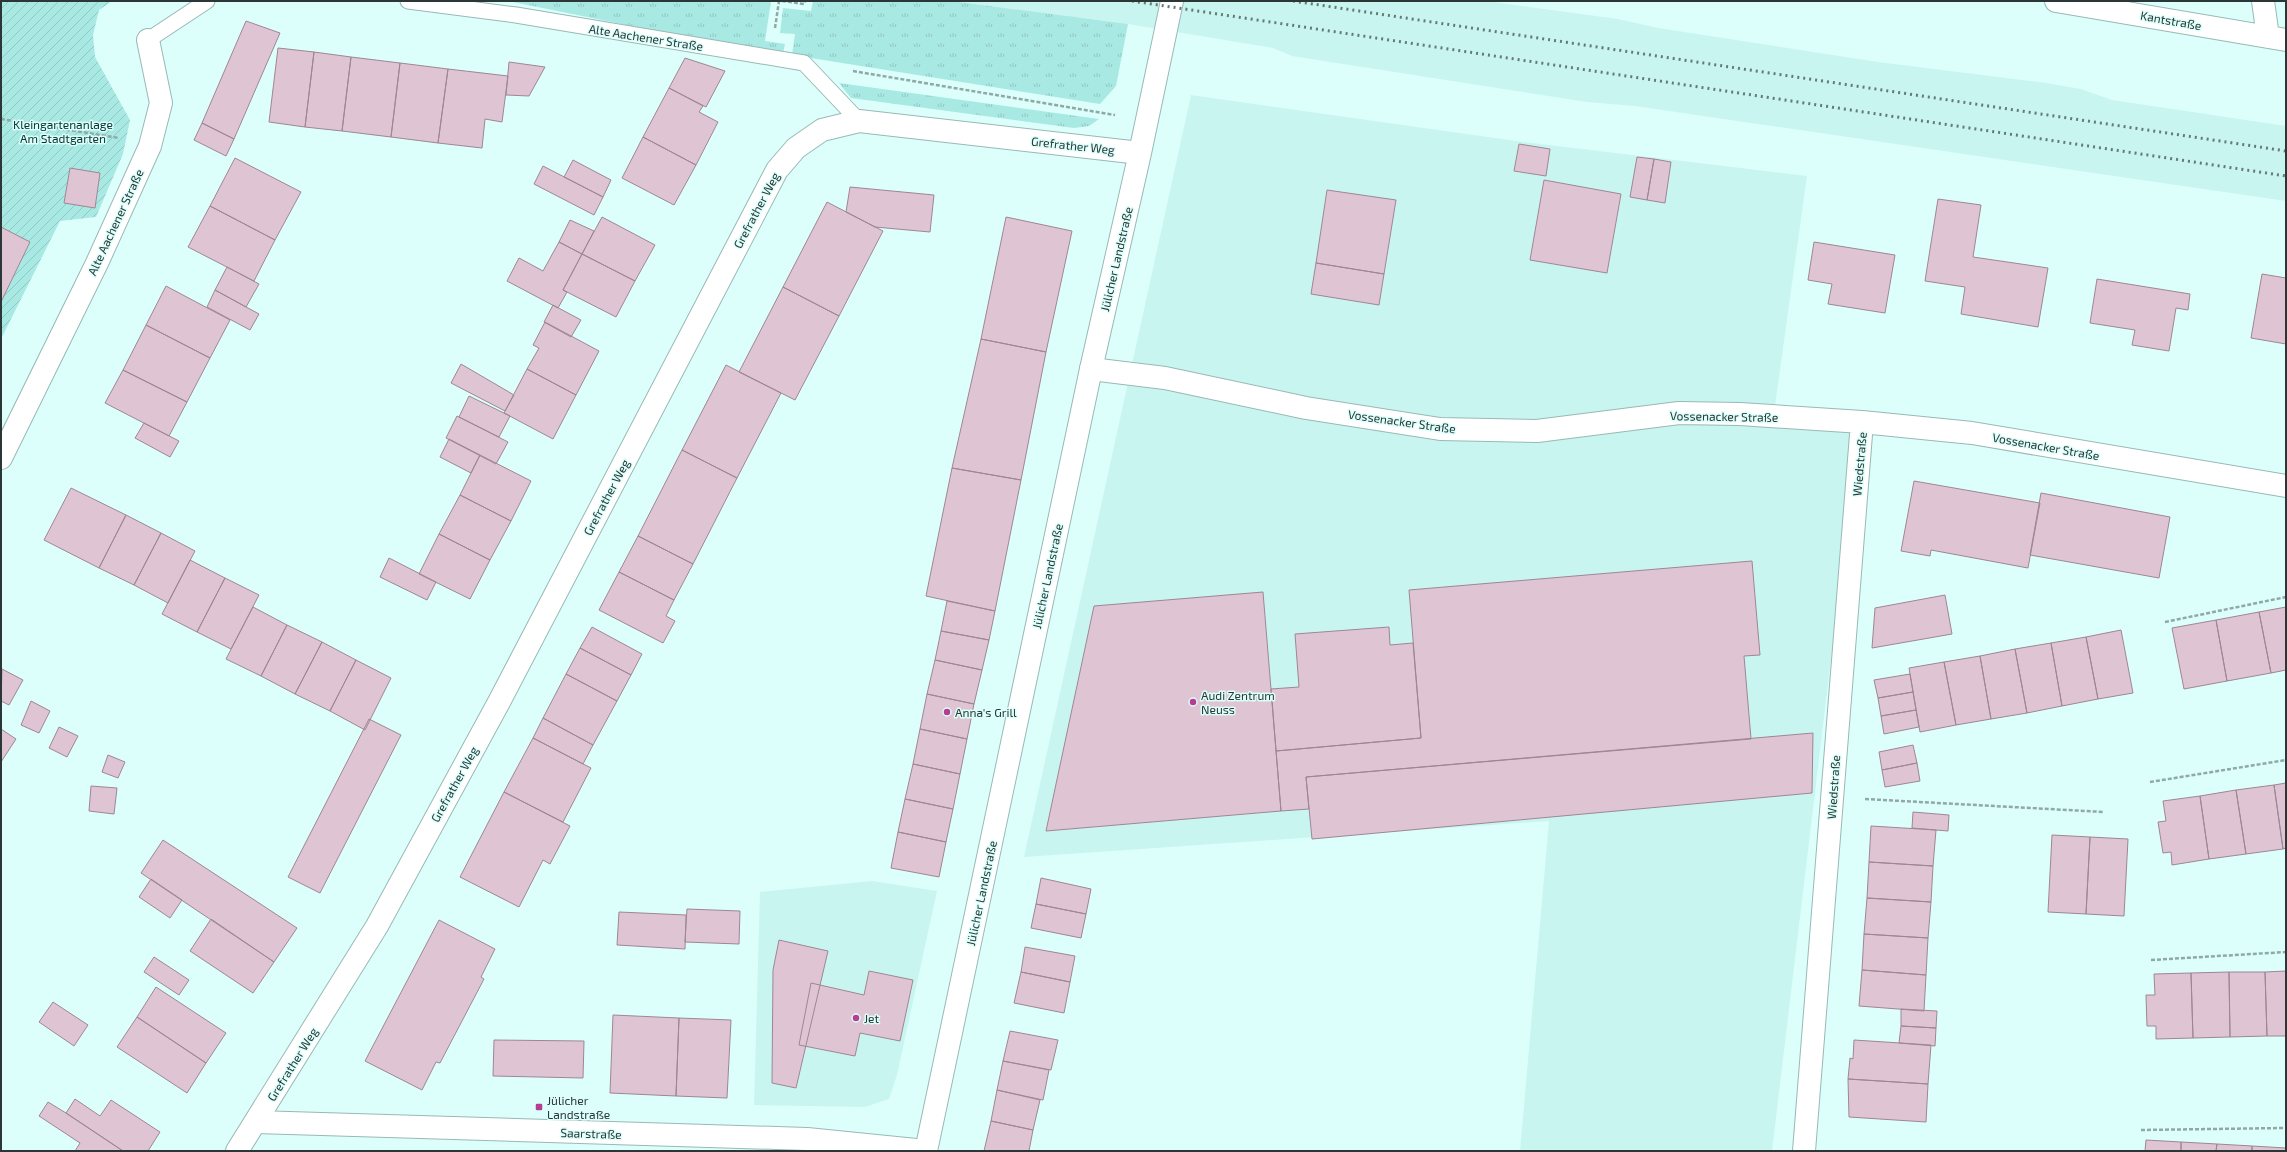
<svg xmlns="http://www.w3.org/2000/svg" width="2287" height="1152" viewBox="0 0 2287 1152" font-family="'Exo 2',sans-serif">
	<defs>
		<pattern id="grass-tufts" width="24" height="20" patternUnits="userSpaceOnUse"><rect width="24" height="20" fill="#a9e9e3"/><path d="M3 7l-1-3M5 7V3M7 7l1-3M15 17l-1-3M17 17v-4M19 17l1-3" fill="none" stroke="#92c8c3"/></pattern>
		<pattern id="garden-furrows" width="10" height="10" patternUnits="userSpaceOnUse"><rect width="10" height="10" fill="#a9e9e3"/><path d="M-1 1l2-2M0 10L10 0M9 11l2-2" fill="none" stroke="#92c8c3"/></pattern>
	</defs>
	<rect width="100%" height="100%" fill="#dcfffb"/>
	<path fill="#c9f5f0" d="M952 1H1485L1618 19 1658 28 1878 62 2046 83 2081 89 2112 100 2286 126V201L1635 106 1587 102 1292 56 1273 48 1128 24Z
		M1191 95 1516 141 1807 176 1774 413 1859 425 1772 1151H1520L1549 821 1024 857Z
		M872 881 937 891 897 1075 889 1099 865 1107 754 1105 760 892Z"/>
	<path fill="url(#grass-tufts)" d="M508 1H771L765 41 785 44 783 53 691 38Z
		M813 1H952L1128 24 1116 86 1100 104 792 55 795 34 780 33 783 8 811 11Z
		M839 83 1099 119 1089 126 1074 128 851 98Z"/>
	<path fill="url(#garden-furrows)" d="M1 1H112L99 10 93 35 95 57 130 120 123 154 96 217 60 221 1 339Z"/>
	<path fill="#dfc5d4" stroke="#9e8695" d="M246 21 280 33 234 139 202 123Z
		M278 48 314 52 305 127 269 122Z
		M314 52 351 57 342 131 305 127Z
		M351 57 400 63 391 137 342 131Z
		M685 58 725 71 706 107 669 88Z
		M509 62 545 67 529 96 506 95Z
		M400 63 448 69 438 143 391 137Z
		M448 69 508 76 502 122 485 119 482 148 438 143Z
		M669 88 703 106 699 112 718 122 696 165 643 137Z
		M202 123 234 139 226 156 194 140Z
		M643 137 696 165 674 205 622 178Z
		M1519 144 1550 149 1546 176 1514 171Z
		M1637 157 1654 159 1647 200 1630 197Z
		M235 158 301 192 275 240 210 206Z
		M1654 159 1671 162 1665 203 1647 200Z
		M573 160 611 180 603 197 564 177Z
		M543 166 603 197 594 215 534 184Z
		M70 168 100 173 95 208 64 203Z
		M1544 180 1621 194 1607 273 1530 260Z
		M850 187 934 195 930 232 875 227 846 212Z
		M1327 190 1396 200 1384 274 1316 263Z
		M1938 199 1981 205 1973 257 2048 268 2038 327 1961 314 1965 287 1925 281Z
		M827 202 883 231 839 316 783 287Z
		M210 206 275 240 254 281 188 247Z
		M602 217 655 245 635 281 582 254Z
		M1006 217 1072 231 1046 352 981 339Z
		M570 220 594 231 582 254 559 242Z
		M1 227 30 242 1 302Z
		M559 242 582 254 563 290 567 292 558 308 507 281 519 258 543 271Z
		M1814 242 1895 255 1885 313 1828 304 1832 284 1808 280Z
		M582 254 635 281 616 317 563 290Z
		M1316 263 1384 274 1379 305 1311 294Z
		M227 267 259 284 246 307 215 290Z
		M2262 274 2286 278V344L2251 338Z
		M2097 279 2190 294 2188 310 2176 308 2169 351 2132 345 2135 330 2090 323Z
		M166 286 230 320 210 358 146 325Z
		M783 287 839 316 795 400 739 372Z
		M215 290 259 314 250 330 207 307Z
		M553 305 581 320 571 337 544 322Z
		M545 322 599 351 576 395 527 369 539 348 533 345Z
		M146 325 210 358 187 402 123 370Z
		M981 339 1046 352 1021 480 952 468Z
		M461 364 514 395 505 411 451 383Z
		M726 365 781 393 737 478 682 450Z
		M527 369 576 395 553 439 504 413Z
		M123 370 187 402 169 436 105 403Z
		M469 396 510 416 499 437 459 417Z
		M457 416 508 442 496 464 446 438Z
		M144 423 179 441 170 457 135 438Z
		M449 439 480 455 471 473 440 457Z
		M682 450 737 478 693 564 638 536Z
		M480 455 531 481 511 521 460 495Z
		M952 468 1021 480 995 611 926 596Z
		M1914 481 2040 503 2028 568 1931 550 1930 556 1901 551Z
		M71 488 126 515 99 568 44 540Z
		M2041 493 2170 517 2159 578 2030 555Z
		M460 495 511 521 490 560 439 534Z
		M126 515 161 533 134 585 99 568Z
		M161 533 195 551 168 603 134 585Z
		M439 534 490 560 470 599 419 574Z
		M638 536 693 564 674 600 619 572Z
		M389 558 436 582 427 600 380 577Z
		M190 560 225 578 197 632 162 614Z
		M1752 561 1760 655 1744 656 1751 739 1306 777 1309 809 1281 811 1276 751 1421 738 1409 590Z
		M619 572 674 600 666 616 675 621 663 643 599 610Z
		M225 578 259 595 231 649 197 632Z
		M1263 592 1281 811 1046 831 1094 606Z
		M1945 595 1952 634 1872 648 1875 608Z
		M947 601 995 611 989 640 941 631Z
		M253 607 287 625 261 676 226 659Z
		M2286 607V670L2271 673 2259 612Z
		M2259 612 2271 673 2227 681 2216 620Z
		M2216 620 2227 681 2184 689 2172 628Z
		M287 625 322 642 295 694 261 676Z
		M592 627 642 654 631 675 580 648Z
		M1389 627 1390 645 1413 643 1421 738 1276 751 1271 689 1299 687 1295 634Z
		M2121 630 2133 693 2098 699 2086 637Z
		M941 631 989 640 982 670 935 660Z
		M2086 637 2098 699 2062 706 2051 643Z
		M322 642 356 660 330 711 295 694Z
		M2051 643 2062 706 2027 713 2015 649Z
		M580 648 631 675 617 701 566 674Z
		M2015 649 2027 713 1991 719 1980 656Z
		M1980 656 1991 719 1956 725 1944 662Z
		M356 660 391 678 365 730 330 711Z
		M935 660 982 670 974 704 927 694Z
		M1944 662 1956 725 1920 732 1909 668Z
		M2 669 23 680 9 705 1 701Z
		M566 674 617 701 593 745 543 718Z
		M1910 674 1913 692 1878 698 1874 680Z
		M1913 692 1916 710 1881 716 1878 698Z
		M927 694 974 704 967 739 920 729Z
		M31 701 50 711 39 733 21 725Z
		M1916 710 1919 727 1884 734 1881 716Z
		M543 718 593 745 583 764 533 738Z
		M369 719 401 735 320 893 288 877Z
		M59 727 78 736 67 757 49 748Z
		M1 729 16 739 1 762Z
		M920 729 967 739 960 774 913 764Z
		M1813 733 1812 793 1312 839 1306 777Z
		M533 738 591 768 563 822 504 792Z
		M1913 745 1917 763 1882 770 1879 752Z
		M108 755 125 762 118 778 102 772Z
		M1917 763 1920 781 1885 787 1882 770Z
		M913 764 960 774 953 809 905 799Z
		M2286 783V848L2283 849 2274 785Z
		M2274 785 2283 849 2246 854 2236 790Z
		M91 786 117 788 114 814 89 811Z
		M2236 790 2246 854 2209 859 2200 796Z
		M504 792 570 826 550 864 543 860 519 907 460 877Z
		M2200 796 2209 859 2172 865 2171 852 2163 853 2158 822 2166 821 2163 801Z
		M905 799 953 809 946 842 898 832Z
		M1913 812 1949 815 1948 831 1912 828Z
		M1871 826 1936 830 1933 866 1869 862Z
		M898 832 946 842 939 877 891 868Z
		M2052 835 2090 837 2086 914 2048 912Z
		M2090 837 2128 839 2124 916 2086 914Z
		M163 840 297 928 274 962 141 873Z
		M1869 862 1933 866 1931 902 1867 898Z
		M1041 878 1091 889 1086 914 1036 904Z
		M151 879 182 900 170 918 139 897Z
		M1867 898 1931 902 1928 938 1864 934Z
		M1036 904 1086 914 1081 938 1031 928Z
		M687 909 740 911 739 944 685 942Z
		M619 912 686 915 685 949 617 945Z
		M211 919 274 962 253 993 190 951Z
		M439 920 495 949 481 977 484 979 440 1063 436 1062 422 1090 365 1061Z
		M1864 934 1928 938 1926 975 1862 970Z
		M779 940 828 951 796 1088 772 1083 773 970Z
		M1025 947 1075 956 1070 982 1021 972Z
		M154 957 189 980 179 995 144 972Z
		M1862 970 1926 975 1924 1011 1859 1006Z
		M869 971 913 980 900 1041 860 1033 855 1056 799 1045 811 983 864 995Z
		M2286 971V1036H2267L2265 972Z
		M1021 972 1070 982 1064 1013 1014 1003Z
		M2229 972H2265L2267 1036 2230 1037Z
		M2229 972 2230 1037 2193 1038 2191 973Z
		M2191 973 2193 1038 2156 1039V1026H2147L2146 995H2155L2154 974Z
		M156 987 226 1033 206 1063 137 1017Z
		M53 1002 88 1025 74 1046 39 1022Z
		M1901 1009 1937 1011 1936 1028 1901 1026Z
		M613 1015 679 1018 676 1096 610 1093Z
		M137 1017 206 1063 187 1093 117 1047Z
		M679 1018 731 1020 727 1098 676 1096Z
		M1901 1026 1936 1028 1935 1046 1899 1043Z
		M1010 1031 1058 1040 1051 1070 1003 1061Z
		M494 1040 584 1041 583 1078 493 1076Z
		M1854 1040 1931 1045 1928 1084 1848 1079 1850 1058 1853 1059Z
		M1003 1061 1049 1070 1043 1100 997 1090Z
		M1848 1079 1928 1084 1926 1122 1849 1117Z
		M997 1090 1040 1100 1033 1130 991 1121Z
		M75 1099 100 1116 111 1100 160 1132 148 1151H123L66 1113Z
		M48 1102 66 1113 123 1151H75L80 1143 39 1116Z
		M991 1121 1033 1130 1029 1151H984Z
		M2146 1140 2181 1142V1151H2145Z
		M2181 1142 2217 1144 2216 1151H2181Z
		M2217 1144 2252 1146V1151H2216Z
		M2252 1146 2286 1148V1151H2252Z"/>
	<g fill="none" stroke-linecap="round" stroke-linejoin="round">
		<g stroke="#98b9b6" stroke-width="17">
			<path id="lane" d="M408 1 516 15 804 63 859 121
				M148 40 207 1"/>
		</g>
		<g stroke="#98b9b6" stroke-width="24">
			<path id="street" d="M2056 1 2286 40
				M2263 1 2268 37
				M1091 369 1165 378 1306 408 1440 429 1537 431 1679 413 1740 414 1862 422 1972 433 2286 486
				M1 458 97 263 150 146 161 103 148 40
				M256 1122 807 1139 926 1151
				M1804 1151 1862 422"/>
		</g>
		<g stroke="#98b9b6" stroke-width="24">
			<path id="secondary" d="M237 1151 377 926 499 702 777 170 796 148 822 130 859 121 1140 153
				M926 1151 1091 369 1140 153 1172 1"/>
		</g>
		<path stroke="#90a9a7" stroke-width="2.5" stroke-dasharray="4 2" stroke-linecap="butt" d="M782 1 804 4 805 1
			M775 28 779 1
			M853 71 1115 115
			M1 119 119 138
			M2165 622 2286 597
			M2150 782 2286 760
			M1865 799 2104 812
			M2151 960 2286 952
			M2141 1130 2286 1128"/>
		<use href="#lane" stroke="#fff" stroke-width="15"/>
		<use href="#street" stroke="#fff" stroke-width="22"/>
		<use href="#secondary" stroke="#fff" stroke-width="22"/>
		<path stroke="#657977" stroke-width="3" stroke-dasharray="2 4" stroke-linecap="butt" d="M1132 1 2286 176
			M1293 1 2286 151"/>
	</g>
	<g fill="#b53d92" stroke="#dcfffb" stroke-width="1.5">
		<circle cx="1193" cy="702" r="4"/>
		<circle cx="947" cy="712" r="4"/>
		<circle cx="856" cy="1018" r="4"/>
		<rect x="535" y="1103" width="8" height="8" rx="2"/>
	</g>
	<g text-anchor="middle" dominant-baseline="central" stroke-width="3" stroke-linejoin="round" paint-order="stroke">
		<g font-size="12" fill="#2a3736" stroke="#dcfffb">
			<text transform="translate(2171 20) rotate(10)">Kantstraße</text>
			<text transform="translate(646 37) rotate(9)">Alte Aachener Straße</text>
			<text transform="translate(1073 145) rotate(6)">Grefrather Weg</text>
			<text transform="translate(756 210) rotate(-62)">Grefrather Weg</text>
			<text transform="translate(115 222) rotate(-65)">Alte Aachener Straße</text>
			<text transform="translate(1116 259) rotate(-77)">Jülicher Landstraße</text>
			<text transform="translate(1724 416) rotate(1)">Vossenacker Straße</text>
			<text transform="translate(1402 421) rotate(8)">Vossenacker Straße</text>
			<text transform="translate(2046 446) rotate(10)">Vossenacker Straße</text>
			<text transform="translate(1859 464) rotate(-85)">Wiedstraße</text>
			<text transform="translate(606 497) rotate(-62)">Grefrather Weg</text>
			<text transform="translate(1047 576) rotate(-78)">Jülicher Landstraße</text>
			<text transform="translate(454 784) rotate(-61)">Grefrather Weg</text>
			<text transform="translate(1833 787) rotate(-86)">Wiedstraße</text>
			<text transform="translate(981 893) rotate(-78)">Jülicher Landstraße</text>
			<text transform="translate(292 1064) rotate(-58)">Grefrather Weg</text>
			<text transform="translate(591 1133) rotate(2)">Saarstraße</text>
		</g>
		<g font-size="12" fill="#073330" stroke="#dcfffb">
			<text x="63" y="124">Kleingartenanlage<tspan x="63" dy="14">Am Stadtgarten</tspan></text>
		</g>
		<g font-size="12" fill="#2a3736" stroke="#dcfffb" text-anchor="start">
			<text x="1201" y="695">Audi Zentrum<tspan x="1201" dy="14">Neuss</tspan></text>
			<text x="955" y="712">Anna's Grill</text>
			<text x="864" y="1018">Jet</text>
			<text x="547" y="1100">Jülicher<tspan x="547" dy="14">Landstraße</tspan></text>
		</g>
	</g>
	<rect width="2287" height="1152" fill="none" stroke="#2a3736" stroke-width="4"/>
</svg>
